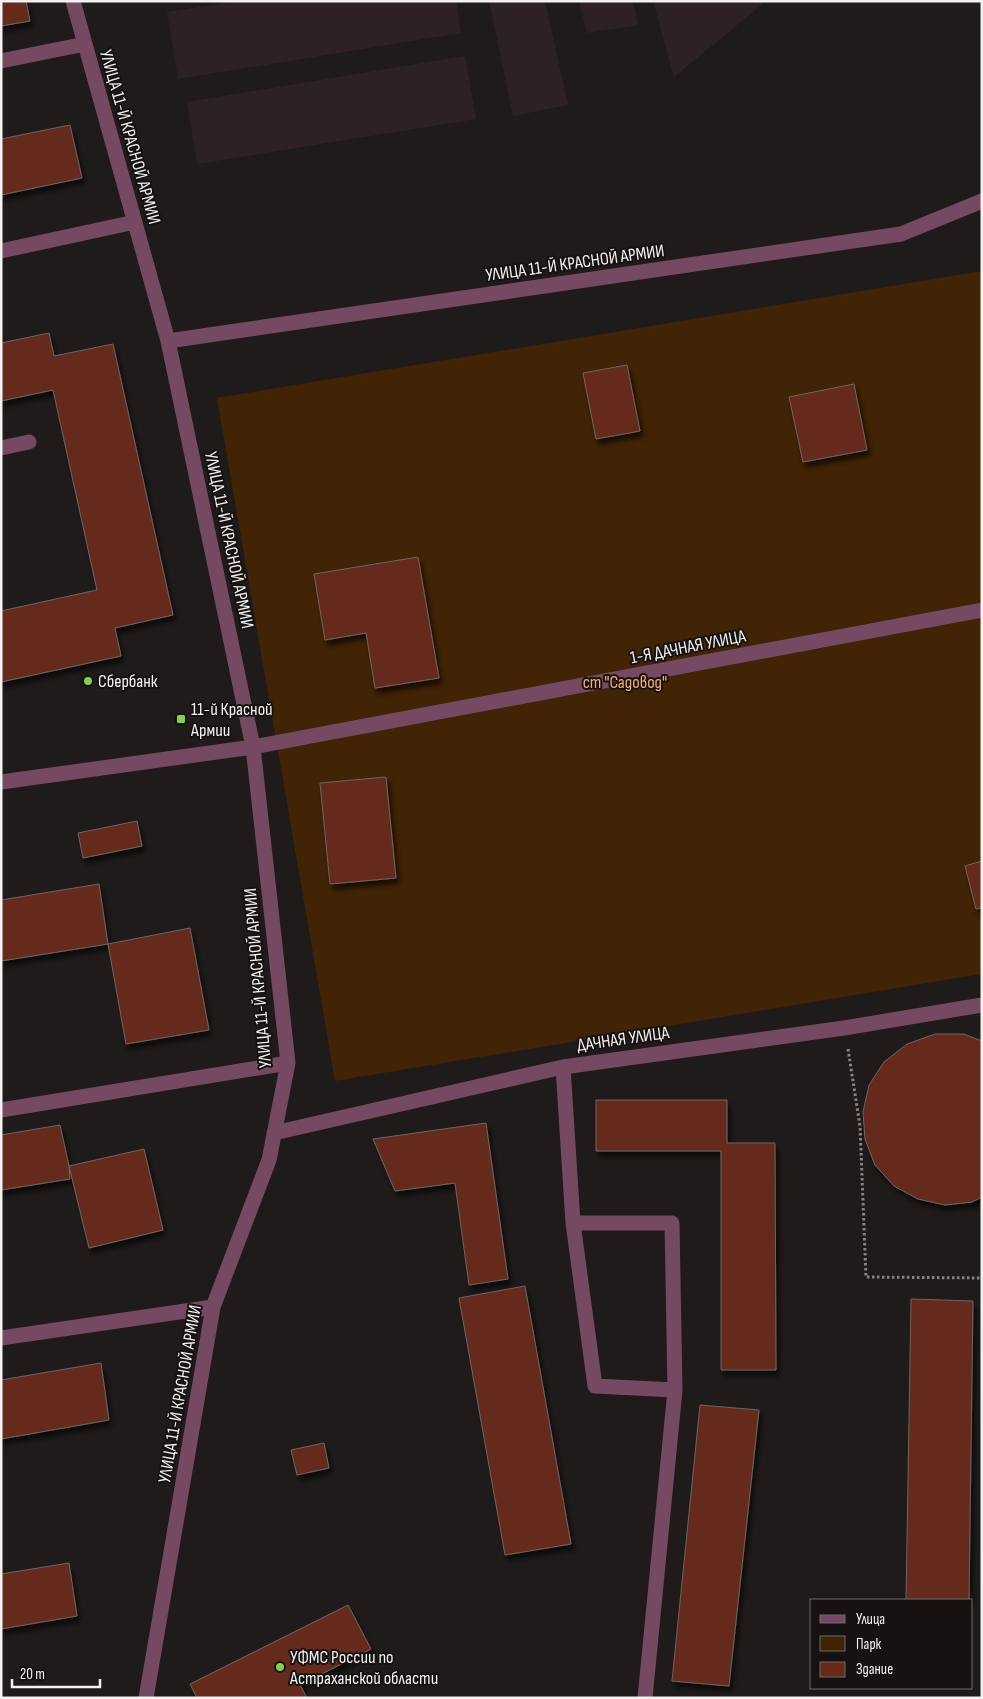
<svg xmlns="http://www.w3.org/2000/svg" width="983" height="1699" viewBox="0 0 983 1699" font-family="'Sofia Sans Condensed',sans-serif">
	<defs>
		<filter id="shadow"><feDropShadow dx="3" dy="5.5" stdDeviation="2.5" flood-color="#0009"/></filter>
	</defs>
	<rect width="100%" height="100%" fill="#201b1b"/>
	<path fill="#2d2123" d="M237 1H456L461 33 178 79 167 12Z
		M489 1H545L568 105 513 116Z
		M579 1H633L638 25 587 33Z
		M653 1H766L674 77Z
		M465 56 476 119 197 164 187 102Z"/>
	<path fill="#412305" d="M982 271V974L335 1081 217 398Z"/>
	<path fill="#662a1a" stroke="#6b6564" filter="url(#shadow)" d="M1 1H26L30 21 1 26Z
		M70 125 82 178 1 195V139Z
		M49 333 54 356 113 344 173 615 115 628 121 656 1 682V611L97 590 53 390 1 401V343Z
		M627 365 640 431 596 439 583 373Z
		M854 384 867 450 803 462 789 397Z
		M418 557 439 678 375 688 366 633 325 640 314 574Z
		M386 777 396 878 330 884 320 783Z
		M137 821 142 846 83 858 78 833Z
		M982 861V908L976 909 965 866Z
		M99 884 108 944 1 961V900Z
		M190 928 209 1030 126 1044 108 944Z
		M935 1034H964L982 1041V1197L972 1202 945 1205 918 1199 894 1186 875 1165 865 1139 863 1112 869 1085 884 1062 907 1044Z
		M596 1100H727V1143H775L776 1370H721V1151H596Z
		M486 1123 508 1279 469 1285 455 1183 395 1191 373 1139Z
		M60 1125 69 1166 70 1179 1 1190V1135Z
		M144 1149 163 1230 89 1248 69 1166Z
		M525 1286 571 1544 505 1555 459 1298Z
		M911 1299 973 1301 969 1600H906Z
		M101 1363 109 1420 1 1439V1380Z
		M700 1405 759 1410 729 1686 672 1681Z
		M324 1443 329 1468 297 1475 291 1450Z
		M69 1563 77 1616 1 1629V1574Z
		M348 1605 371 1649 300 1685 307 1698H197L190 1684Z"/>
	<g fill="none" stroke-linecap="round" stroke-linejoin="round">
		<path stroke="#888484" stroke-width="3" stroke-dasharray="2.5 2.5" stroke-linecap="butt" d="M848 1049 860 1126 866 1277 982 1278"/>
		<path stroke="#754961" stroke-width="15" d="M73 1 168 341 253 747 288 1063 269 1160 213 1307 146 1698
			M1 61 85 44
			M1 251 135 222
			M168 341 901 234 982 201
			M1 448 29 442
			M1 782 253 747 982 610
			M563 1067 573 1223 595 1386 675 1390 645 1698
			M1 1110 288 1063
			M274 1133 563 1067 844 1028 982 1005
			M573 1223H672L675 1390
			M1 1338 213 1307"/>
	</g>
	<g fill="#84cf4d" stroke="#171212" stroke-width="2">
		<circle cx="88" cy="681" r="5"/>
		<rect x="176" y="714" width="10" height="10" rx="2.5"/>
		<circle cx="280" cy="1667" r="5"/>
	</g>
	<g text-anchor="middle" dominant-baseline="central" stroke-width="4" stroke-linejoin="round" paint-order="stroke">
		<g font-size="18" fill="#f4f1f1" stroke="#171212">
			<text transform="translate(130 137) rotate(74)">УЛИЦА 11-Й КРАСНОЙ АРМИИ</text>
			<text transform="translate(575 263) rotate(-8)">УЛИЦА 11-Й КРАСНОЙ АРМИИ</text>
			<text transform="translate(229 540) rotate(78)">УЛИЦА 11-Й КРАСНОЙ АРМИИ</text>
			<text transform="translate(688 647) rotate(-11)">1-Я ДАЧНАЯ УЛИЦА</text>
			<text transform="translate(258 978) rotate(-95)">УЛИЦА 11-Й КРАСНОЙ АРМИИ</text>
			<text transform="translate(623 1039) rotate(-8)">ДАЧНАЯ УЛИЦА</text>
			<text transform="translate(180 1394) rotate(-80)">УЛИЦА 11-Й КРАСНОЙ АРМИИ</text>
		</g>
		<g font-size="18" fill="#f4f1f1" stroke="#171212" text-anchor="start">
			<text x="98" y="681">Сбербанк</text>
			<text x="191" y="709">11-й Красной<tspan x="191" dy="21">Армии</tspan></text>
			<text x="290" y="1657">УФМС России по<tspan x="290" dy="21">Астраханской области</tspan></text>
		</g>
		<g font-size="18" fill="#f8ac6b" stroke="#171212">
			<text x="625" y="682">ст "Садовод"</text>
		</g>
	</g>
	<rect width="983" height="1699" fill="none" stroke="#f4f1f1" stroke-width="5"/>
	<rect x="810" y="1599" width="162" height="90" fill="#171212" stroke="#6f6b6b"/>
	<rect x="820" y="1615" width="25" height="8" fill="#754961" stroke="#6f6b6b"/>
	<text x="856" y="1624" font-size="15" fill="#f4f1f1">Улица</text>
	<rect x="820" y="1636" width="25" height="15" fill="#412305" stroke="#6f6b6b"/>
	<text x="856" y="1649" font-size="15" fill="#f4f1f1">Парк</text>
	<rect x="820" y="1662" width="25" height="15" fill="#662a1a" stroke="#6f6b6b"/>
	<text x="856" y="1674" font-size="15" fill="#f4f1f1">Здание</text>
	<path d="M12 1679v8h88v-8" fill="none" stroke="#f4f1f1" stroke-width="2.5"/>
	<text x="20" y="1679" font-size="15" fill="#f4f1f1" stroke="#171212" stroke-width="4" paint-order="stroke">20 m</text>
</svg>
